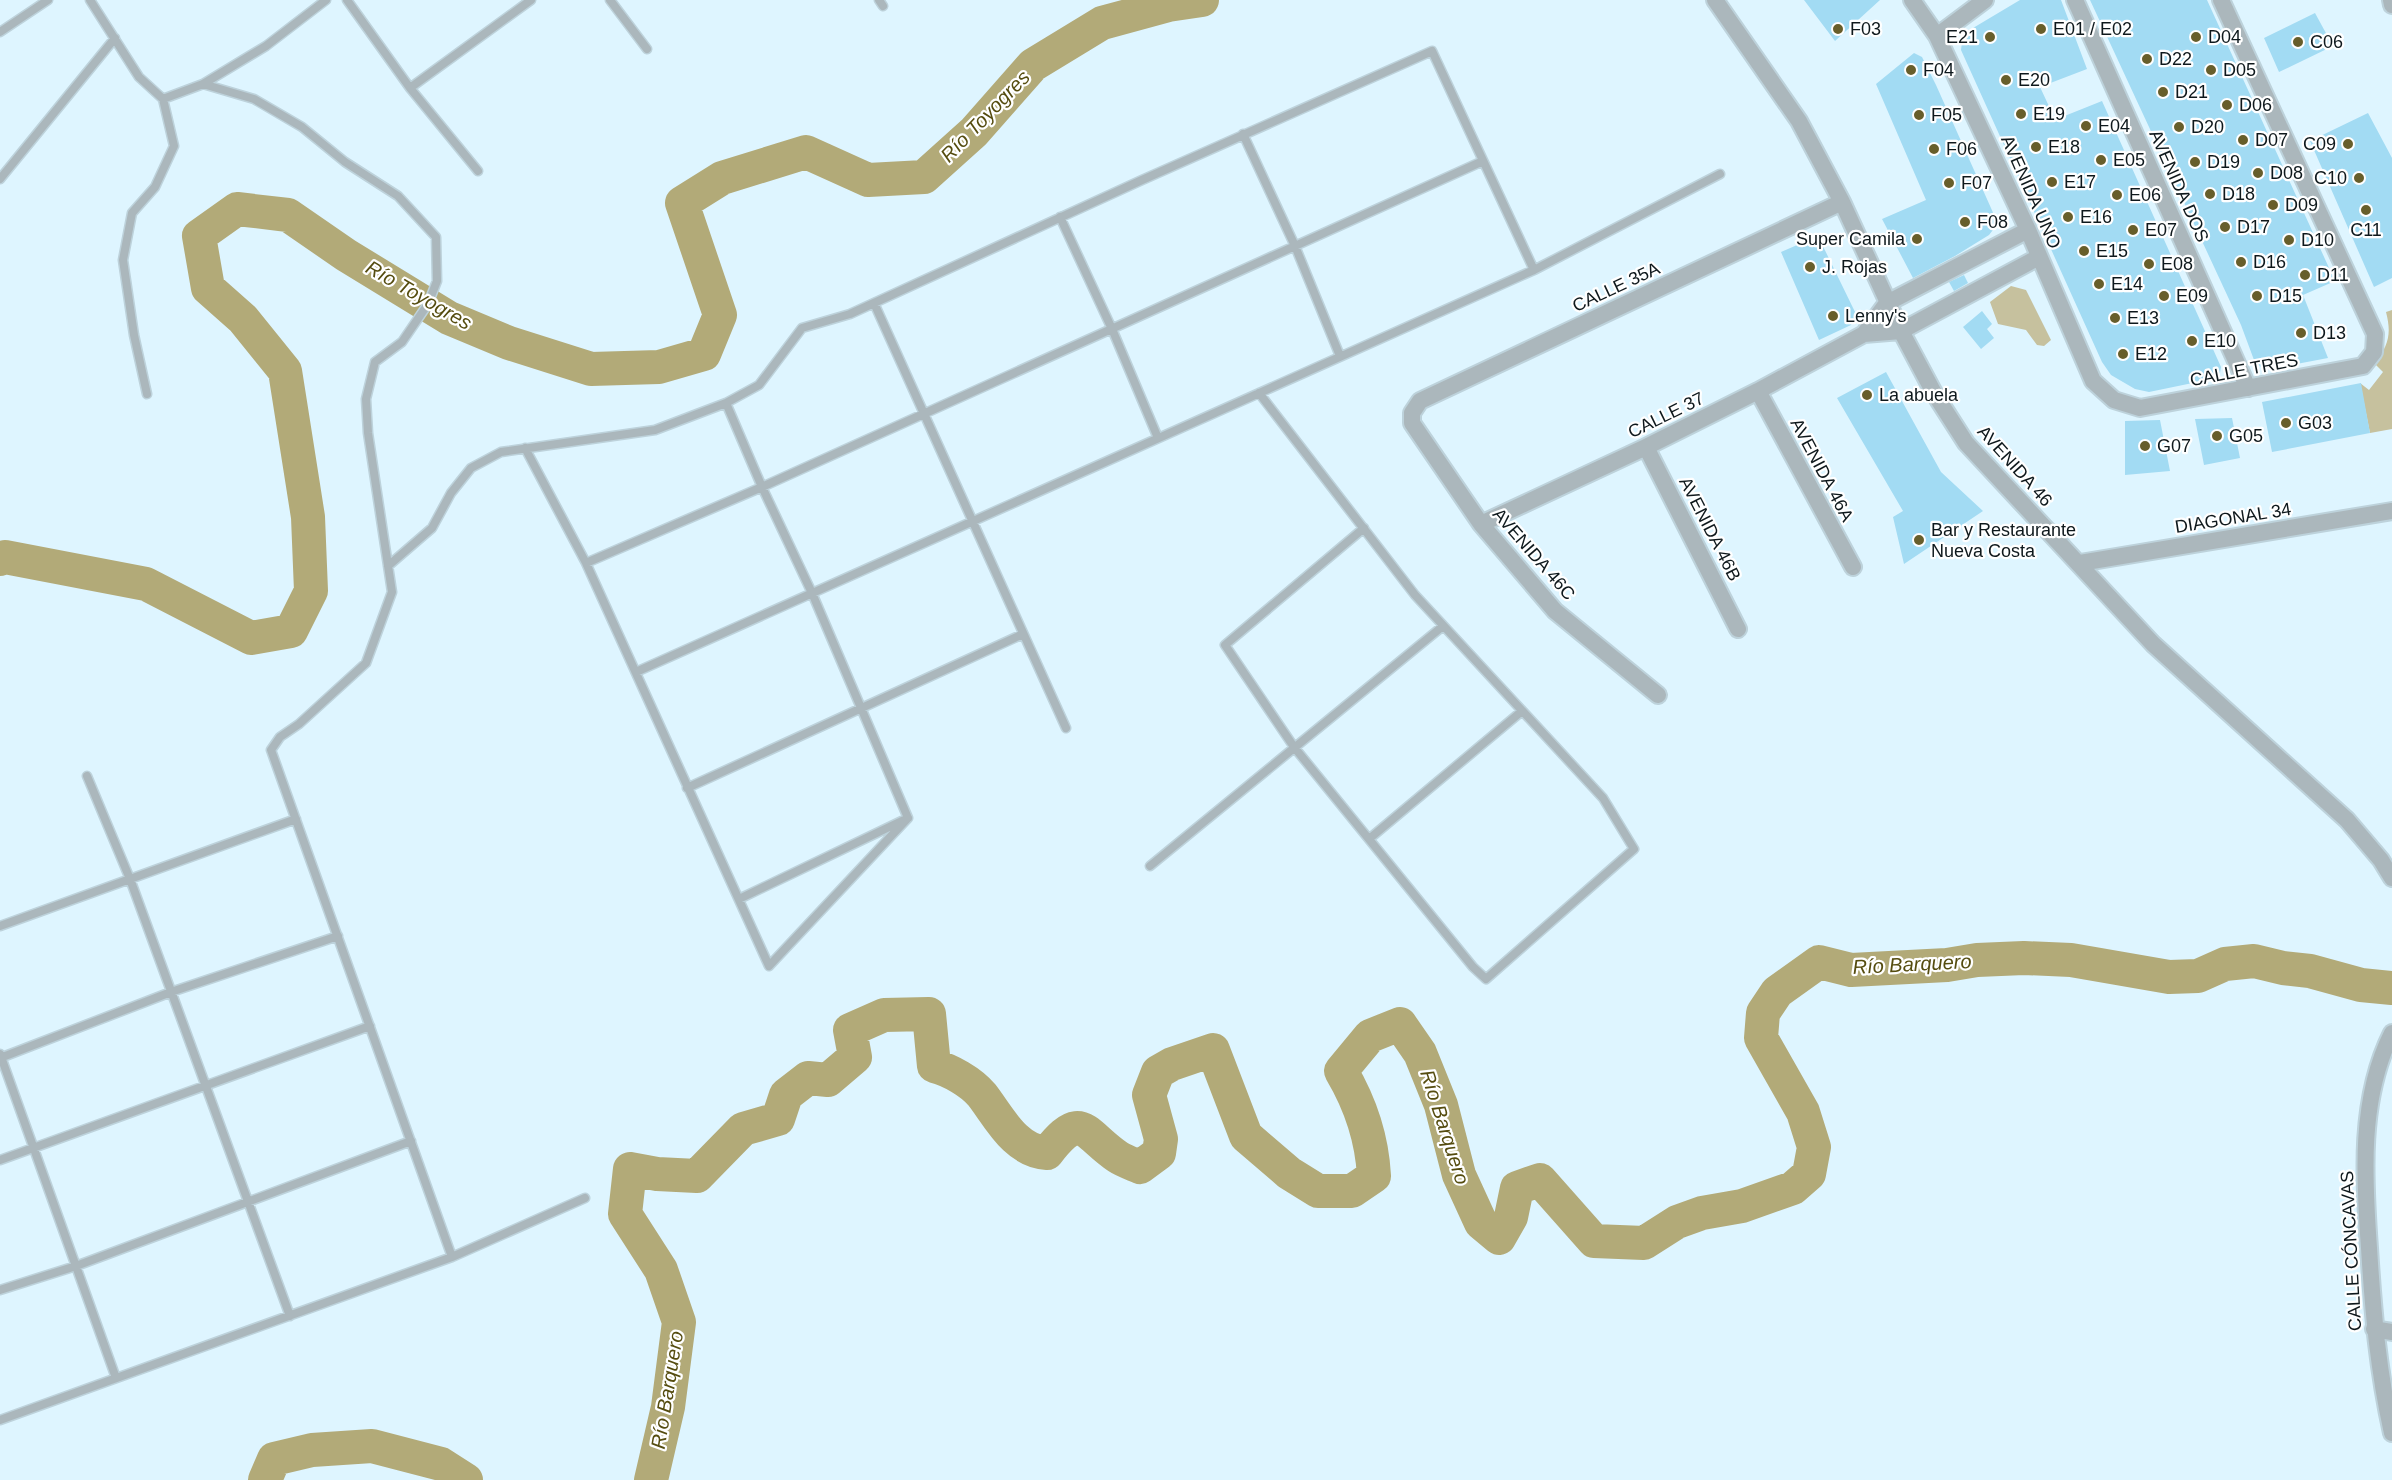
<svg xmlns="http://www.w3.org/2000/svg" width="2392" height="1480" viewBox="0 0 2392 1480" font-family="Arial,sans-serif">
	<rect width="100%" height="100%" fill="#def5ff"/>
	<path fill="#c6c19e" d="M2011 286 2026 290 2051 340 2044 346 2037 345 2026 330 1998 324 1990 302Z
		M2392 310V429L2370 433 2360 383 2369 390 2383 372 2375 364C2388 345 2392 335 2386 312Z"/>
	<g fill="none" stroke-linecap="round" stroke-linejoin="round">
		<path stroke="#b2aa78" stroke-width="34" d="M0 559 5 557 146 584 251 638 291 631 311 591 308 517 285 371 243 319 208 288 199 236 237 209 288 215 346 255 449 318 509 343 591 369 659 367 704 354 720 315 682 203 722 178 806 152 868 180 924 177 974 132 1033 65 1102 23 1168 5 1202 0
			M265 1480 274 1459 312 1450 372 1446 441 1464 466 1480
			M651 1480 668 1407 679 1322 661 1270 625 1214 630 1169 657 1174 697 1176 743 1129 778 1119 786 1095 808 1078 828 1080 855 1057 850 1030 884 1015 929 1014 934 1066C950 1070 971 1082 982 1095 999 1117 1015 1151 1047 1153 1082 1108 1083 1133 1118 1157 1124 1161 1133 1164 1140 1167L1159 1153 1161 1139 1149 1095 1158 1072 1172 1064 1213 1050 1246 1136 1289 1173 1318 1191H1352L1374 1176C1372 1138 1360 1103 1341 1071L1370 1036 1400 1024 1420 1053 1441 1105 1459 1175 1481 1223 1499 1238 1511 1217 1517 1188 1540 1180 1594 1241 1644 1243 1677 1222 1702 1213 1742 1206 1793 1188 1809 1174 1814 1147 1803 1112 1761 1038 1763 1013 1777 992 1819 962 1851 970 1947 965 1977 960 2024 958 2071 960 2169 977 2198 976 2225 964 2254 961 2283 968 2310 971 2361 985 2392 988"/>
	</g>
	<path fill="#a2dbf3" d="M1804 0H1880L1835 41Z
		M2020 0H2061L2087 69 2040 87 2054 117 2067 115 2102 101 2221 367 2220 373 2212 379 2149 392 2135 389 2111 375 2102 362 1961 50 1962 42 1968 31Z
		M2090 0H2207L2335 281 2303 295 2328 358 2270 369 2261 367 2254 360 2241 325Z
		M2315 13 2333 46 2279 72 2264 38Z
		M1914 53 1922 57 1936 85 1995 217 1996 226 1989 235 1955 256 1913 278 1882 219 1926 200 1876 84Z
		M2368 113 2392 158V278L2374 287 2310 141Z
		M1818 236 1856 314 1851 325 1819 340 1781 252Z
		M1964 275 1968 283 1954 291 1949 282Z
		M1982 311 1992 324 1987 329 1994 338 1981 349 1963 327Z
		M1886 372 1941 472 1983 511 1904 564 1893 517 1903 511 1837 398Z
		M2361 383 2370 433 2272 452 2262 402Z
		M2232 418 2240 458 2204 465 2195 419Z
		M2160 420 2170 471 2125 475V421Z"/>
	<g fill="none" stroke-linecap="round" stroke-linejoin="round">
		<g stroke="#bdd2db" stroke-width="11">
			<path id="service" d="M90 0 139 77 163 99 203 84 266 46 326 0
				M347 0 410 88 478 171
				M610 0 647 49
				M879 0 883 6
				M0 32 48 0
				M203 84 254 99 302 127 345 162 398 196 436 237 437 281 428 304 402 342 375 362 366 399 368 433 392 592 366 663 299 724 280 737 271 750 452 1257 585 1198
				M410 88 531 0
				M1243 134 1295 246 1340 356
				M0 179 115 38
				M1060 217 1112 329 1158 438
				M874 303 1066 728
				M1259 393 1415 595 1603 798 1634 849 1486 979 1473 967 1294 747 1225 645 1364 528
				M147 394 134 335 123 260 132 213 155 187 174 146 163 99
				M726 403 762 487 812 593 908 818
				M525 448 586 563 769 966 908 818 739 899
				M586 563 762 487 1483 161
				M388 566 432 528 451 493 471 468 501 452 655 430 726 403 759 385 802 328 850 314 1142 180 1432 51 1534 270
				M636 672 1534 270 1720 174
				M87 776 130 879 290 1316
				M687 788 1023 634
				M1369 839 1522 711
				M1150 866 1443 626
				M0 926 296 819
				M0 1054 116 1378
				M0 1058 171 992 338 936
				M0 1160 370 1026
				M0 1290 76 1266 411 1141
				M0 1420 452 1257"/>
		</g>
		<g stroke="#bdd2db" stroke-width="20">
			<path id="minor" d="M1715 0 1799 121 1842 202 1901 331 1934 393 1966 443 2153 644 2347 820 2381 860 2392 878
				M1912 0 1937 36 2028 230 2093 381 2114 400 2140 408 2363 366 2374 352 2375 334 2221 0
				M2075 0 2248 388
				M2391 0 2392 5
				M1937 36 1985 0
				M1864 334 1887 303 2028 230
				M1758 391 1853 567
				M1646 447 1738 629
				M1481 524 1646 447 1758 391 1864 334 1901 331 2039 257
				M2080 563 2392 511
				M1658 695 1555 611 1481 524 1412 423V413L1420 401 1842 202
				M2392 1033C2359 1098 2364 1178 2369 1248 2373 1312 2378 1370 2392 1433
				M2374 1329 2392 1332"/>
		</g>
		<use href="#service" stroke="#abb7bc" stroke-width="8"/>
		<use href="#minor" stroke="#abb7bc" stroke-width="16"/>
	</g>
	<g fill="#675e2b" stroke="#fff" stroke-width="2">
		<circle cx="1838" cy="29" r="6"/>
		<circle cx="2041" cy="29" r="6"/>
		<circle cx="1990" cy="37" r="6"/>
		<circle cx="2196" cy="37" r="6"/>
		<circle cx="2298" cy="42" r="6"/>
		<circle cx="2147" cy="59" r="6"/>
		<circle cx="1911" cy="70" r="6"/>
		<circle cx="2211" cy="70" r="6"/>
		<circle cx="2006" cy="80" r="6"/>
		<circle cx="2163" cy="92" r="6"/>
		<circle cx="2227" cy="105" r="6"/>
		<circle cx="2021" cy="114" r="6"/>
		<circle cx="1919" cy="115" r="6"/>
		<circle cx="2086" cy="126" r="6"/>
		<circle cx="2179" cy="127" r="6"/>
		<circle cx="2243" cy="140" r="6"/>
		<circle cx="2348" cy="144" r="6"/>
		<circle cx="2036" cy="147" r="6"/>
		<circle cx="1934" cy="149" r="6"/>
		<circle cx="2101" cy="160" r="6"/>
		<circle cx="2195" cy="162" r="6"/>
		<circle cx="2258" cy="173" r="6"/>
		<circle cx="2359" cy="178" r="6"/>
		<circle cx="2052" cy="182" r="6"/>
		<circle cx="1949" cy="183" r="6"/>
		<circle cx="2210" cy="194" r="6"/>
		<circle cx="2117" cy="195" r="6"/>
		<circle cx="2273" cy="205" r="6"/>
		<circle cx="2366" cy="210" r="6"/>
		<circle cx="2068" cy="217" r="6"/>
		<circle cx="1965" cy="222" r="6"/>
		<circle cx="2225" cy="227" r="6"/>
		<circle cx="2133" cy="230" r="6"/>
		<circle cx="1917" cy="239" r="6"/>
		<circle cx="2289" cy="240" r="6"/>
		<circle cx="2084" cy="251" r="6"/>
		<circle cx="2241" cy="262" r="6"/>
		<circle cx="2149" cy="264" r="6"/>
		<circle cx="1810" cy="267" r="6"/>
		<circle cx="2305" cy="275" r="6"/>
		<circle cx="2099" cy="284" r="6"/>
		<circle cx="2164" cy="296" r="6"/>
		<circle cx="2257" cy="296" r="6"/>
		<circle cx="1833" cy="316" r="6"/>
		<circle cx="2115" cy="318" r="6"/>
		<circle cx="2301" cy="333" r="6"/>
		<circle cx="2192" cy="341" r="6"/>
		<circle cx="2123" cy="354" r="6"/>
		<circle cx="1867" cy="395" r="6"/>
		<circle cx="2286" cy="423" r="6"/>
		<circle cx="2217" cy="436" r="6"/>
		<circle cx="2145" cy="446" r="6"/>
		<circle cx="1919" cy="540" r="6"/>
	</g>
	<g text-anchor="middle" dominant-baseline="central" stroke-width="4.5" stroke-linejoin="round" paint-order="stroke">
		<g font-size="18" fill="#0e181c" stroke="#fff" text-anchor="start">
			<text x="1850" y="29">F03</text>
			<text x="2053" y="29">E01 / E02</text>
			<text x="1978" y="37" text-anchor="end">E21</text>
			<text x="2208" y="37">D04</text>
			<text x="2310" y="42">C06</text>
			<text x="2159" y="59">D22</text>
			<text x="1923" y="70">F04</text>
			<text x="2223" y="70">D05</text>
			<text x="2018" y="80">E20</text>
			<text x="2175" y="92">D21</text>
			<text x="2239" y="105">D06</text>
			<text x="2033" y="114">E19</text>
			<text x="1931" y="115">F05</text>
			<text x="2098" y="126">E04</text>
			<text x="2191" y="127">D20</text>
			<text x="2255" y="140">D07</text>
			<text x="2336" y="144" text-anchor="end">C09</text>
			<text x="2048" y="147">E18</text>
			<text x="1946" y="149">F06</text>
			<text x="2113" y="160">E05</text>
			<text x="2207" y="162">D19</text>
			<text x="2270" y="173">D08</text>
			<text x="2347" y="178" text-anchor="end">C10</text>
			<text x="2064" y="182">E17</text>
			<text x="1961" y="183">F07</text>
			<text x="2222" y="194">D18</text>
			<text x="2129" y="195">E06</text>
			<text x="2285" y="205">D09</text>
			<text x="2080" y="217">E16</text>
			<text x="1977" y="222">F08</text>
			<text x="2237" y="227">D17</text>
			<text x="2145" y="230">E07</text>
			<text x="2366" y="230" text-anchor="middle">C11</text>
			<text x="1905" y="239" text-anchor="end">Super Camila</text>
			<text x="2301" y="240">D10</text>
			<text x="2096" y="251">E15</text>
			<text x="2253" y="262">D16</text>
			<text x="2161" y="264">E08</text>
			<text x="1822" y="267">J. Rojas</text>
			<text x="2317" y="275">D11</text>
			<text x="2111" y="284">E14</text>
			<text x="2176" y="296">E09</text>
			<text x="2269" y="296">D15</text>
			<text x="1845" y="316">Lenny's</text>
			<text x="2127" y="318">E13</text>
			<text x="2313" y="333">D13</text>
			<text x="2204" y="341">E10</text>
			<text x="2135" y="354">E12</text>
			<text x="1879" y="395">La abuela</text>
			<text x="2298" y="423">G03</text>
			<text x="2229" y="436">G05</text>
			<text x="2157" y="446">G07</text>
			<text x="1931" y="530">Bar y Restaurante<tspan x="1931" dy="21">Nueva Costa</tspan></text>
		</g>
		<g font-size="18" fill="#0e181c" stroke="#fff">
			<text transform="translate(2179 186) rotate(66)">AVENIDA DOS</text>
			<text transform="translate(2031 192) rotate(66)">AVENIDA UNO</text>
			<text transform="translate(1616 287) rotate(-25)">CALLE 35A</text>
			<text transform="translate(2244 370) rotate(-11)">CALLE TRES</text>
			<text transform="translate(1666 415) rotate(-26)">CALLE 37</text>
			<text transform="translate(2015 466) rotate(48)">AVENIDA 46</text>
			<text transform="translate(1822 470) rotate(62)">AVENIDA 46A</text>
			<text transform="translate(2233 518) rotate(-9)">DIAGONAL 34</text>
			<text transform="translate(1710 529) rotate(63)">AVENIDA 46B</text>
			<text transform="translate(1534 554) rotate(49)">AVENIDA 46C</text>
			<text transform="translate(2351 1251) rotate(-93)">CALLE CÓNCAVAS</text>
		</g>
		<g font-size="20" font-style="italic" fill="#554c0f" stroke="#fff">
			<text transform="translate(985 116) rotate(-46)">Río Toyogres</text>
			<text transform="translate(419 295) rotate(30)">Río Toyogres</text>
			<text transform="translate(1912 964) rotate(-3)">Río Barquero</text>
			<text transform="translate(1445 1127) rotate(72)">Río Barquero</text>
			<text transform="translate(667 1390) rotate(-81)">Río Barquero</text>
		</g>
	</g>
</svg>
